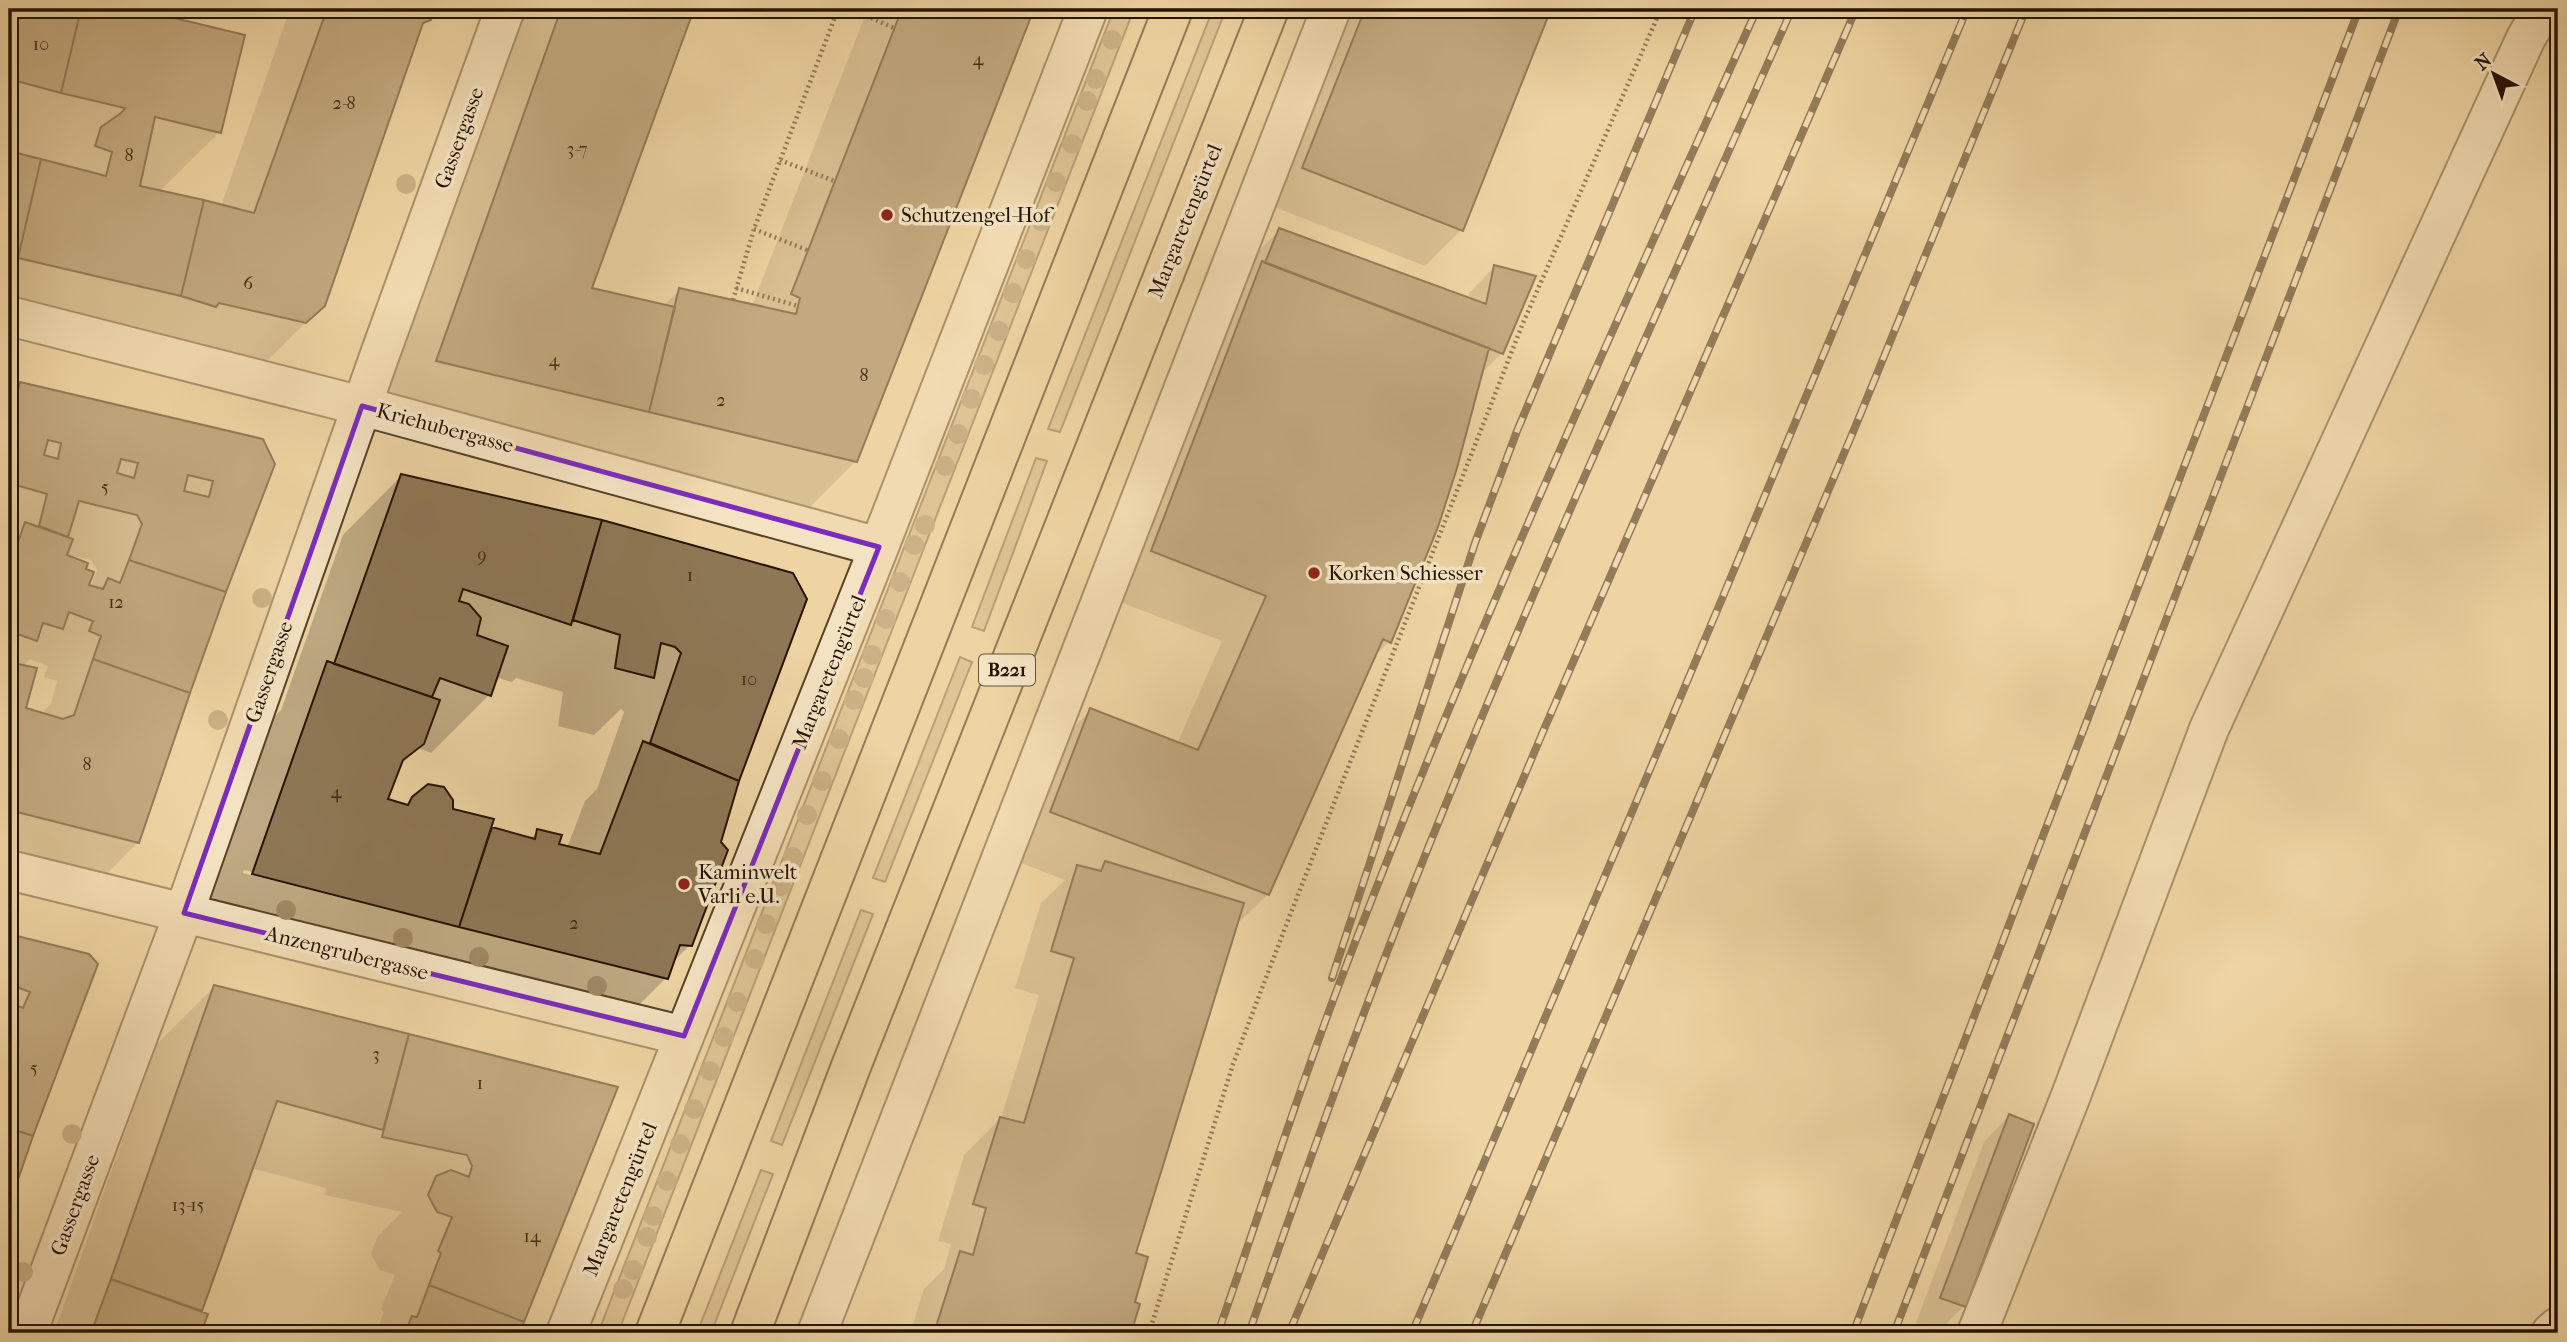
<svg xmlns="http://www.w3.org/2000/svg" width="2567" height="1342" viewBox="0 0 2567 1342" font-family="'IM FELL French Canon',serif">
	<rect width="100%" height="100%" fill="#eed4a3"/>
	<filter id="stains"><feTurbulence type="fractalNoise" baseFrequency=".00286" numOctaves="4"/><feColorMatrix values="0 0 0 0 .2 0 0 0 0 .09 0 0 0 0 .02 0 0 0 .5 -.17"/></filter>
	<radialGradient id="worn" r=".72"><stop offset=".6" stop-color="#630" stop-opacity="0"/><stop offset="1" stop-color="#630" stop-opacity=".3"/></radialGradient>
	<path fill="#ccb387" stroke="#786244" stroke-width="2" d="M1114 9H1134L618 1333H598Z
		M1213 9H1226L1060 432 1048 429Z
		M1036 458 1047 461 984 631 972 627Z
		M960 657 972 662 885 882 873 878Z
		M861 910 873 914 782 1145 771 1141Z
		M761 1170 773 1174 711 1333H697Z"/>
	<path fill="#0003" fill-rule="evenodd" d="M9 9H131L243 37 219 132 159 192 221 206 290 9H427L426 13 429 19 419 29 323 305 264 364 9 327Z
		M524 9H692L590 289 663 306 680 290 752 306 866 13 870 9H1033L856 461 798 519 379 419Z
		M1344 9H1549L1461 230 1425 266 1267 204Z
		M1280 230 1468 299 1469 293 1494 267 1502 353 1481 374 1389 642 1372 659 1268 894 1234 927 1134 1255 1132 1303 1138 1305 1130 1333H910L924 1289 944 1269 951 1244 938 1241 964 1155 1001 1118 1039 995 1015 988 1041 903 1065 880 1006 857 1045 756 1091 710 1177 744 1222 641 1107 597 1254 255Z
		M9 381 262 441 188 693 138 842 80 901 9 882ZM68 555 91 560 97 570 91 587 87 586 67 557ZM30 659 48 666 44 677 57 681 51 704 41 714 24 709 22 667Z
		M401 476 602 522 805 599 737 781 690 945 671 964 666 978 608 1036 196 932 270 721 281 710 343 535ZM495 677 512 682 516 678 563 692 558 726 594 735 621 709 624 712 597 789 585 801 567 848 557 845 538 831 529 840 489 829 451 811 413 798 405 806 386 800 397 769 418 748 431 753 489 695ZM244 870 647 971V975L243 873Z
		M9 935 88 956 9 1200Z
		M214 987 615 1088 519 1333H376L384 1312 381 1309 395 1275 380 1270 371 1254 378 1236 402 1212 325 1195 326 1188 251 1168 199 1312 206 1315 199 1333H54L156 1045Z
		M2009 1116 1964 1306 1939 1331 1916 1323 1984 1142Z"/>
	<path fill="#8e7755" stroke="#251200" stroke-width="2" fill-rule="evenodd" d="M9 9H81L61 93 9 79Z
		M81 9H137L245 35 221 133 155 117 140 186 204 200 181 296 18 258 41 159 106 176 112 152 95 146 101 127 121 113 125 108 61 93Z
		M327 9H429L428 13 431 20 423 23 325 306 306 323 219 303 216 307 181 296 204 200 254 213Z
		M561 9H694L592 288 675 307 649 412 436 361Z
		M902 9H1034L857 462 649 412 679 288 796 314 800 298 791 294Z
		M1365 9H1551L1463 231 1302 168Z
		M9 151 41 159 18 258 9 256Z
		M1279 228 1486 304 1494 265 1536 276 1503 354 1265 263Z
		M1262 261 1489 348 1457 468 1438 527 1391 643 1383 639 1269 895 1050 812 1090 708 1198 750 1266 596 1151 551Z
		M9 379 20 382 9 427Z
		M20 382 263 439 275 464 226 592 129 560 142 524 137 515 79 501 68 537 39 526 47 494 9 483V427ZM48 440 61 443 58 459 44 455ZM121 459 138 463 134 478 117 473ZM188 475 213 481 209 497 184 491Z
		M401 474 602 520 571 625 463 589 459 601 469 604 481 618 477 635 508 646 491 696 440 678 432 697 334 664Z
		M602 520 793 573 807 599 739 781 650 743 681 653 675 647 661 643 654 678 615 668 620 635 573 620Z
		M25 522 73 539 67 555 88 563 86 569 94 572 89 585 103 589 108 578 120 583 129 560 226 592 190 693 93 659 101 636 89 631 93 621 69 612 63 629 43 623 37 641 9 631V568Z
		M93 659 190 693 139 843 9 810V662L37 668 26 708 63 719 74 715Z
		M327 661 440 700 424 744 403 760 388 799 408 805 412 797 428 784 444 787 453 800V809L494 819 459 927 252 874Z
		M643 741 739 781 721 842 728 850 692 946 680 945 668 979 459 927 492 827 535 839 537 829 562 835 559 844 600 854Z
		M1105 861 1244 903 1136 1253 1148 1257 1135 1302 1140 1304 1131 1333H934L960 1251 973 1255 986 1208 973 1204 1000 1117 1024 1123 1074 958 1051 951 1077 865 1101 871Z
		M9 934 89 954 98 964 33 1136 9 1128V1003L23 1008 30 992 9 984Z
		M214 985 409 1034 383 1130 277 1101 202 1311 111 1279Z
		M409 1034 618 1087 524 1322 429 1285 441 1253 438 1251 452 1217 437 1212 428 1195 436 1176 451 1170 469 1177 472 1166 467 1155 382 1137Z
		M2009 1114 2034 1124 1966 1307 1940 1298Z
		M9 1128 33 1136 9 1206Z
		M111 1279 208 1314 201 1333H91Z
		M429 1285 524 1322 520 1333H405L412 1316 417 1317Z"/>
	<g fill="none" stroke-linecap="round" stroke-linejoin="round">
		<g stroke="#574229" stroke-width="42">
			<path id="minor" d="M9 316 362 406 879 547
				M9 870 684 1036
				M27 1333 184 913 379 357 505 9
				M566 1333 879 547 1088 9
				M817 1333 1331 9
				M1977 1333 2070 1098 2209 729 2526 38 2543 9
				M2551 1333 2558 1327"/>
		</g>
		<g stroke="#251200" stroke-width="42">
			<path id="major" d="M655 1333 1173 9
				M750 1333 850 1069 1269 9"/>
		</g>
		<path stroke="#251200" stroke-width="4.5" stroke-dasharray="2 3.5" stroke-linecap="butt" d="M851 9 894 28
			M780 160 834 181
			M754 229 807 250
			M736 288 798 306
			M733 300 754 229 838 9
			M1149 1333 1233 1064 1292 910 1523 323 1661 9"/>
		<use href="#minor" stroke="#f4e3c3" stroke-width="38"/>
		<use href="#major" stroke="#eed4a3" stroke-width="38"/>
		<g stroke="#251200" stroke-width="8">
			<path id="rail" d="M1332 978 1475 543 1517 431 1695 9
				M1218 1333C1258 1218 1295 1101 1338 987 1464 655 1612 332 1757 9
				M1249 1333C1297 1195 1346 1057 1399 921 1520 613 1658 311 1792 9
				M1289 1333 1545 727 1856 9
				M1412 1333 1724 594 1967 9
				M1472 1333 1856 425 2026 9
				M1853 1333 2359 9
				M1894 1333 2399 9"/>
		</g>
		<use href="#rail" stroke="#f4e3c3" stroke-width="5" stroke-dasharray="16" stroke-linecap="butt"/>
	</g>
	<g fill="#9f8863">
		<circle cx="1112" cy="40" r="10"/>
		<circle cx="1096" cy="79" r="10"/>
		<circle cx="1087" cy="101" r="10"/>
		<circle cx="1072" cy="144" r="10"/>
		<circle cx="1056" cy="182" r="10"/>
		<circle cx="406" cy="184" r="10"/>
		<circle cx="1041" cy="221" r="10"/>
		<circle cx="1026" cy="259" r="10"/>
		<circle cx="1013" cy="293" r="10"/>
		<circle cx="999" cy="331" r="10"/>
		<circle cx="984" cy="365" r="10"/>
		<circle cx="971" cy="399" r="10"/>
		<circle cx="958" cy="434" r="10"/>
		<circle cx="945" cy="466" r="10"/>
		<circle cx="925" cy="525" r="10"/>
		<circle cx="914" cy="545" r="10"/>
		<circle cx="900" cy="582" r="10"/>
		<circle cx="262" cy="598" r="10"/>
		<circle cx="886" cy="619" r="10"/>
		<circle cx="872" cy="655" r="10"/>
		<circle cx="864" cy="678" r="10"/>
		<circle cx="854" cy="700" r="10"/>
		<circle cx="218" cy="720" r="10"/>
		<circle cx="839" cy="739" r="10"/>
		<circle cx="822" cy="781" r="10"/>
		<circle cx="807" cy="815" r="10"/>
		<circle cx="793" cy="857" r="10"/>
		<circle cx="781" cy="886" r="10"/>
		<circle cx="286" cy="910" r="10"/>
		<circle cx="766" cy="924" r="10"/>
		<circle cx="403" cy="938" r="10"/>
		<circle cx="479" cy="957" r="10"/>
		<circle cx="755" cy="959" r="10"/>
		<circle cx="597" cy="986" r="10"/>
		<circle cx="737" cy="1002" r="10"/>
		<circle cx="724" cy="1037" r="10"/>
		<circle cx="710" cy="1071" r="10"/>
		<circle cx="694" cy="1109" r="10"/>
		<circle cx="72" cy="1134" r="10"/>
		<circle cx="680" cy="1144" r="10"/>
		<circle cx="667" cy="1181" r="10"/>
		<circle cx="653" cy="1216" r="10"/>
		<circle cx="647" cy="1237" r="10"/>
		<circle cx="633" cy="1270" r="10"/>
		<circle cx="23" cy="1272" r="10"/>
		<circle cx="623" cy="1289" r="10"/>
	</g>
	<path d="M0 0H2567V1342H0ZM362 406 879 547 684 1036 184 913Z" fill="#eed4a3" fill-opacity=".55" fill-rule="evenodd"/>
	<path fill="none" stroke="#7b2cbf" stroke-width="5" stroke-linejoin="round" d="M362 406 879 547 684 1036 184 913Z"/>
	<g fill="#8f2418" stroke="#f4e3c3" stroke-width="2.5">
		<circle cx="887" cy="215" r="7"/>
		<circle cx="1314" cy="573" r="7"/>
		<circle cx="684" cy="884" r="7"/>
	</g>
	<g text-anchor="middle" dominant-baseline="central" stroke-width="7" stroke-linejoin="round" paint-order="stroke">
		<g font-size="18" fill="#3f2b15">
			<text x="41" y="44">10</text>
			<text x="978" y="59">4</text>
			<text x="344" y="103">2-8</text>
			<text x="577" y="149">3-7</text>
			<text x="129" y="155">8</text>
			<text x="248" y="283">6</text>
			<text x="554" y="360">4</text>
			<text x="864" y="375">8</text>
			<text x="721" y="400">2</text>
			<text x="105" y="487">5</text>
			<text x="482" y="555">9</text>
			<text x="690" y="575">1</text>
			<text x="116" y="602">12</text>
			<text x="749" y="679">10</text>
			<text x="87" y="764">8</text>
			<text x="336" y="792">4</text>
			<text x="574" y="923">2</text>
			<text x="376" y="1054">3</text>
			<text x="34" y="1068">5</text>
			<text x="480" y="1083">1</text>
			<text x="188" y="1205">13-15</text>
			<text x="532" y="1236">14</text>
		</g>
		<rect fill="#f4e3c3" stroke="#63513a" stroke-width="2" x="979" y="654.5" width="56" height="31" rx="5"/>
		<g font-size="19" font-weight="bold" fill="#251200">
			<text x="1007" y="670">B221</text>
		</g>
		<g font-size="21" fill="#251200" stroke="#f4e3c3">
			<text transform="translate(459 138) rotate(-70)">Gassergasse</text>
			<text transform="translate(1185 221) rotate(-68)">Margaretengürtel</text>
			<text transform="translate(445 428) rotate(15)">Kriehubergasse</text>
			<text transform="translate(269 672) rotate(-71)">Gassergasse</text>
			<text transform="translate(829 672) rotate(-68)">Margaretengürtel</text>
			<text transform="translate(347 953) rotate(14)">Anzengrubergasse</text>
			<text transform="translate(620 1199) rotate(-68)">Margaretengürtel</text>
			<text transform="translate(75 1205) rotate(-70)">Gassergasse</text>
		</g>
		<g font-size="21" fill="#251200" stroke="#f4e3c3" text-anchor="start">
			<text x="901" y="215">Schutzengel-Hof</text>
			<text x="1328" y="573">Korken Schiesser</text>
			<text x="698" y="872">Kaminwelt<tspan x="698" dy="24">Varli e.U.</tspan></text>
		</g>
	</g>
	<rect width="2567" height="1342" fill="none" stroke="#eed4a3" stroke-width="35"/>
	<rect x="10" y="10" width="2546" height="1321" fill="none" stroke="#251200" stroke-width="3.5"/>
	<rect x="18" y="18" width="2532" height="1307" fill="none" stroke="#251200" stroke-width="2"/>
	<g transform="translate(2494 74) rotate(319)" stroke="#f4e3c3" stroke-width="5" paint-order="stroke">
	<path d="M0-5L12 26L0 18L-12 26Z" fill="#251200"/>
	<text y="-10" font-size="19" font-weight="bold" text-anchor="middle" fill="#251200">N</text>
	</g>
	<rect width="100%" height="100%" filter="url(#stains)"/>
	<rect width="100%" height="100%" fill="url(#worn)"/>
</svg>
